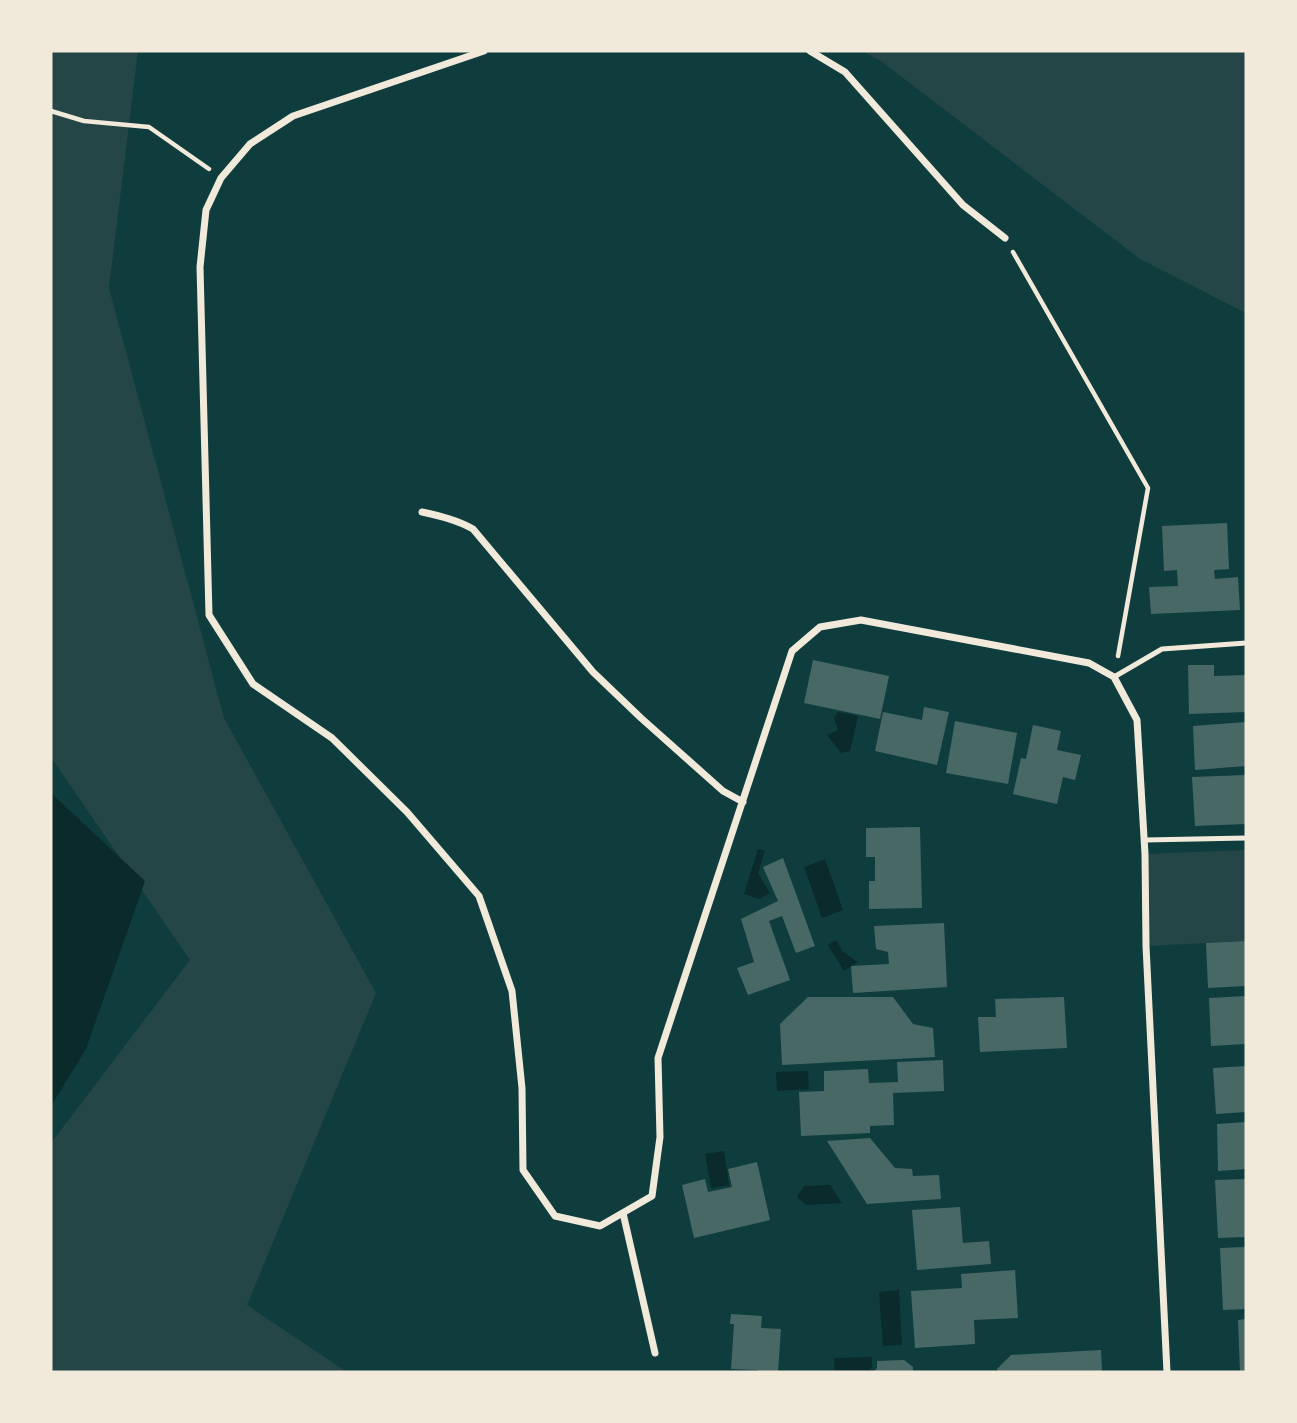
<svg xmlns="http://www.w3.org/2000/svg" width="1297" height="1423" viewBox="0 0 1297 1423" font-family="Manrope,sans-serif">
	<rect width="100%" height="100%" fill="#0f3d3e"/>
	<path fill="#244646" d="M51 51H138L109 288 224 718 376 993 247 1305 347 1372H51V1143L190 960 51 757Z
		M862 51H1246V313L1140 259 881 61Z
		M1246 850V941L1146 946 1145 854Z"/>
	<path fill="#0a2a2b" d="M838 712 858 716 850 751 841 753 827 735 838 730 834 718Z
		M51 783 52 794 145 881 86 1049 51 1106Z
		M758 849 765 851 758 873 770 893 760 899 744 894Z
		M825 859 843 910 822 918 804 867Z
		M836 940 843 952 858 962 844 971 828 945Z
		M808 1071 809 1089 777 1091 776 1072Z
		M724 1151 729 1185 711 1188 705 1154Z
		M830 1185 842 1203 806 1205 797 1197 804 1186Z
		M899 1290 902 1345 883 1346 879 1292Z
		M872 1357V1367L868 1372H835L834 1358Z"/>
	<path fill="#486865" d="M1227 523 1229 569 1214 570 1215 579 1238 577 1240 610 1151 614 1149 587 1178 586 1177 570 1164 571 1162 526Z
		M813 660 889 676 880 719 804 703Z
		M1188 665H1214V676L1246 675V712L1189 714Z
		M924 707 949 712 937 765 875 751 883 712 922 720Z
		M955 721 1017 733 1008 784 946 773Z
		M1246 722V766L1195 770 1193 726Z
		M1033 725 1061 731 1057 750 1081 755 1075 780 1063 777 1057 804 1013 794 1021 758 1026 759Z
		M1246 775V824L1195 826 1192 777Z
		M920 827 922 908 869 909V881H875V857H866V828Z
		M783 858 815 946 796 953 782 916 769 921 790 980 748 995 737 968 754 962 741 919 778 901 763 867Z
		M944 923 947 987 853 993 851 966 889 964 888 952 876 949 874 926Z
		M1246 941V986L1208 988 1206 943Z
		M1246 996V1044L1211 1046 1209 998Z
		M808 997H893L913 1024 933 1028 935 1057 782 1065 780 1024Z
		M1064 997 1067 1048 980 1052 978 1017H996L995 999Z
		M943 1060 944 1091 893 1093 894 1125 870 1126V1133L801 1136 799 1092 824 1091V1071L868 1069 869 1083 898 1082 897 1062Z
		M1246 1066V1112L1216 1114 1213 1068Z
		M1246 1122V1169L1218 1171 1217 1124Z
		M870 1138 895 1168 912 1169 913 1176 939 1175 941 1199 867 1204 827 1141Z
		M757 1162 770 1220 694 1238 682 1185 705 1179 708 1192 732 1187 728 1169Z
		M1246 1179V1237L1218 1238 1215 1180Z
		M960 1207 963 1243 989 1241 991 1264 917 1270 912 1210Z
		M1246 1247V1309L1223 1310 1220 1248Z
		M1015 1270 1018 1318 974 1320 975 1344 915 1348 911 1291 962 1288 961 1274Z
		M731 1314 762 1316 761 1328 781 1329 778 1372H758V1370L731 1369 734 1324H730Z
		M1246 1319V1372H1240L1238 1320Z
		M1101 1350 1102 1372H998L997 1369 1011 1355Z
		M904 1360 913 1367V1372H874L877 1368V1361Z"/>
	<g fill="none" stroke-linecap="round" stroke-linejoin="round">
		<path stroke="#f1e9da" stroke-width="4.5" d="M51 111 84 121 149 127 209 169
			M1013 252 1148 488 1118 656"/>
		<path stroke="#f1e9da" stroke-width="5" d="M1114 677 1162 649 1246 643
			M1145 840 1246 838"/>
		<path stroke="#f1e9da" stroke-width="7" d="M484 51 293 116 250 144 221 178 206 210 200 267 209 615 253 684 332 738 407 812 479 896 512 991 522 1088 523 1170 555 1216 600 1226 652 1196 660 1137 658 1058 792 651 820 627 861 620 1089 663 1114 677 1137 720 1145 854 1146 946 1167 1372
			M810 51 845 72 963 205 1005 238
			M422 512C440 516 457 520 473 529L593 672 641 718 723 791 743 802
			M623 1213 655 1353"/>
	</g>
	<rect width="1297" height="1423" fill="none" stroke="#f1e9da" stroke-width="105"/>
</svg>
